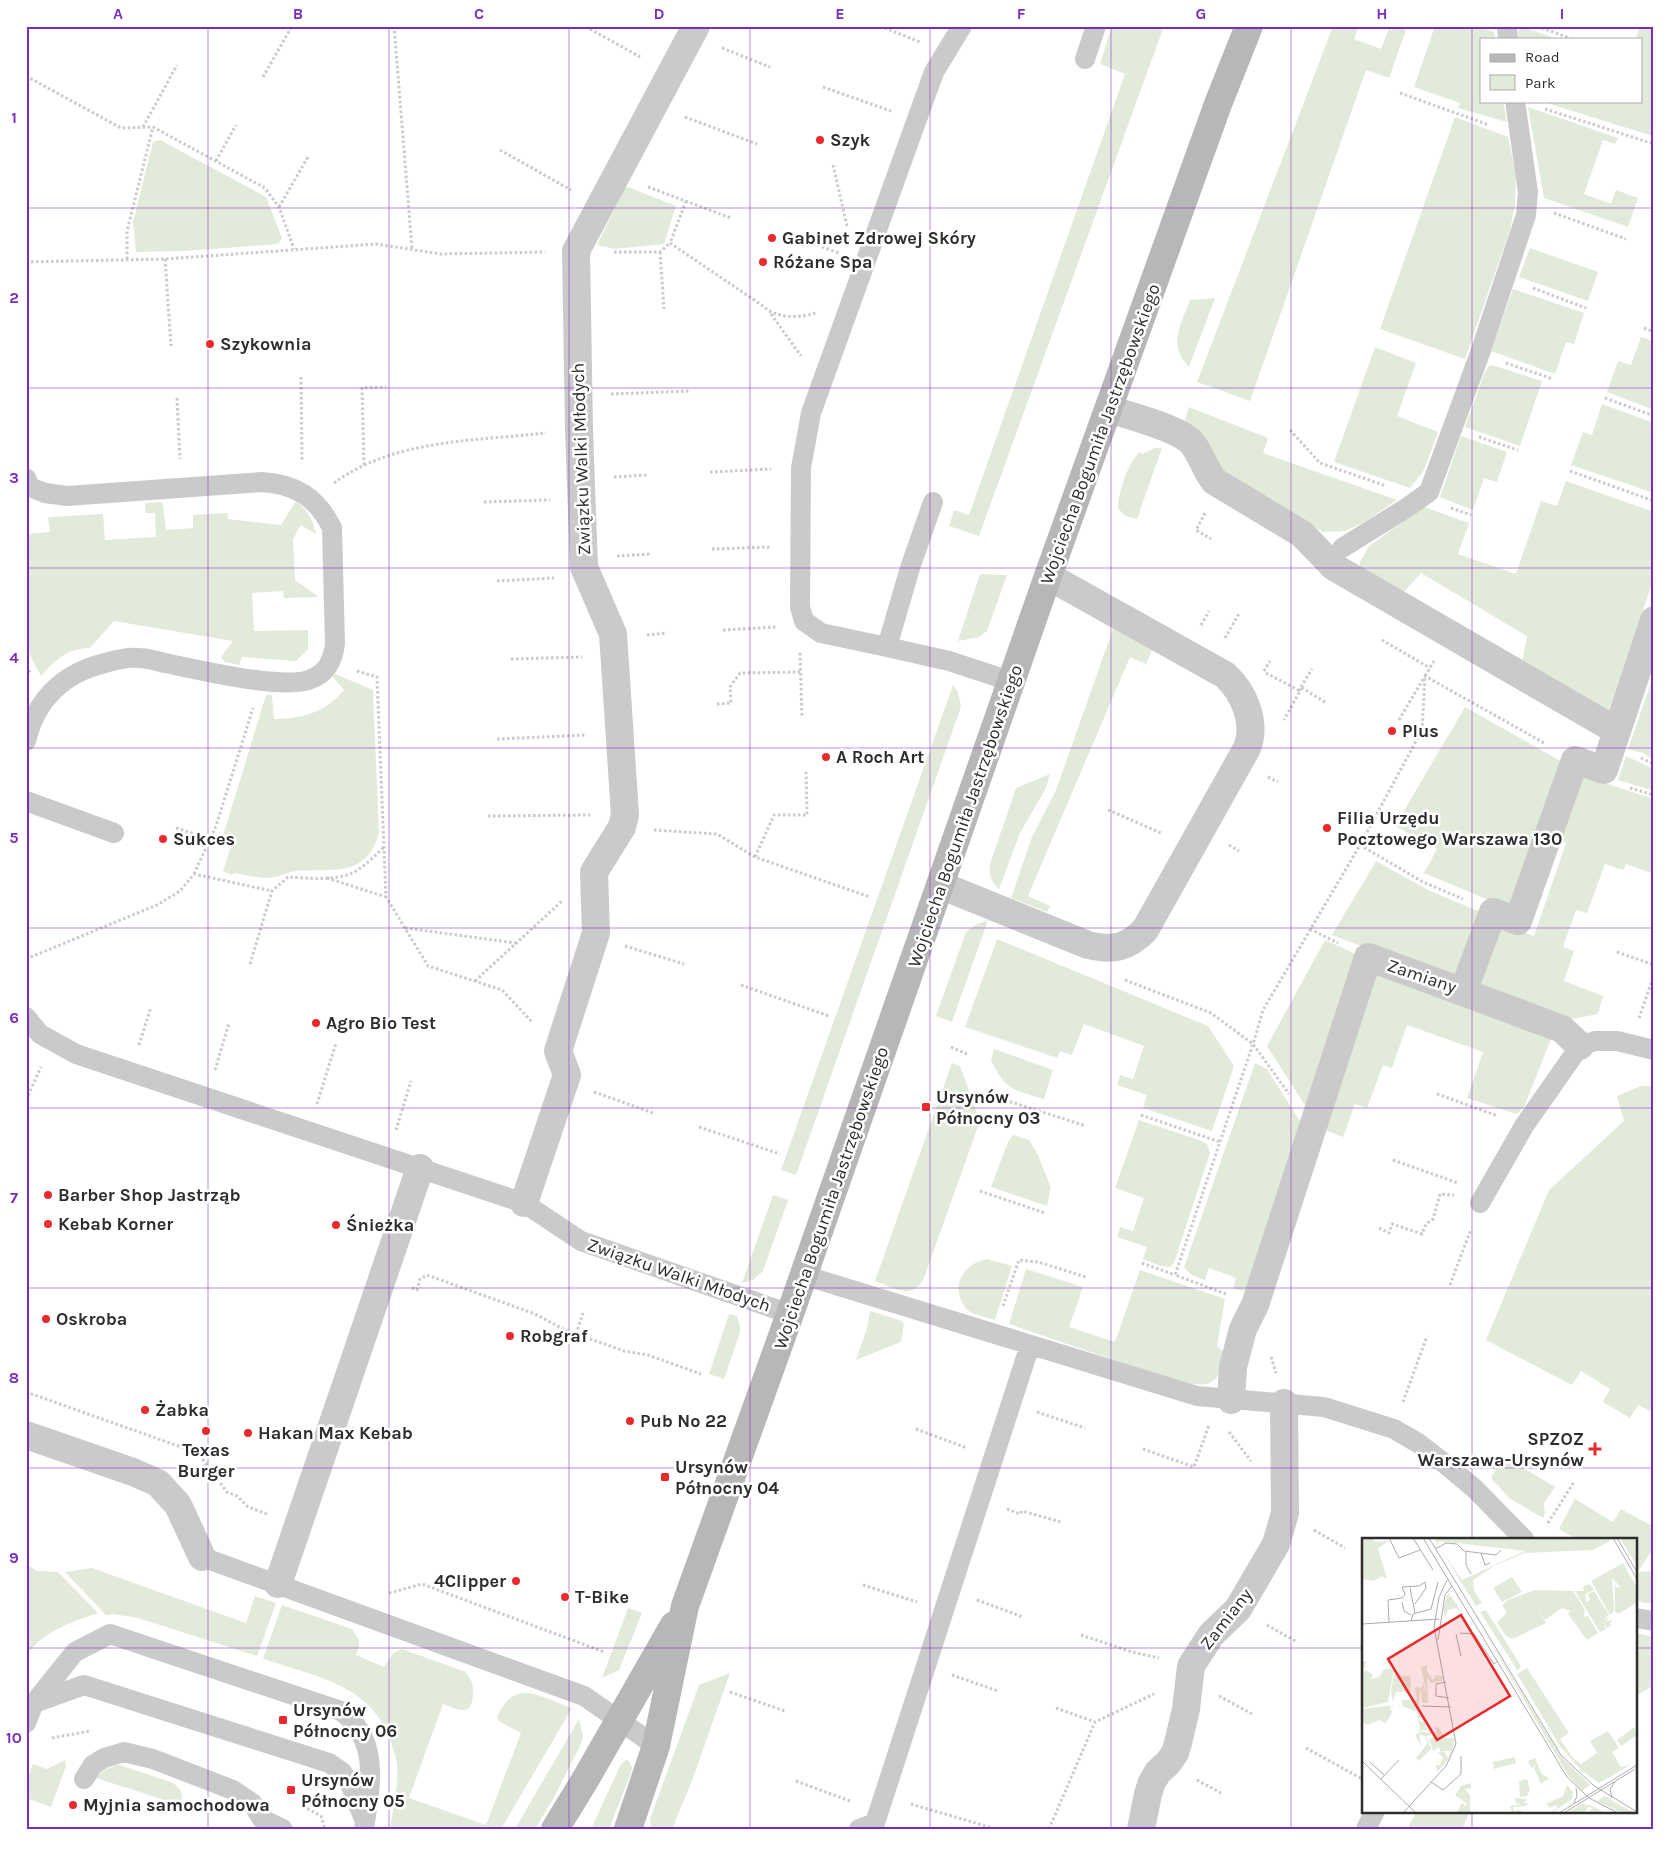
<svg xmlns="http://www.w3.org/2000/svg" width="1680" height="1855" viewBox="0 0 1680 1855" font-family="Karla,sans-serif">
	<rect width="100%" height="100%" fill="#fff"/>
	<path fill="#e2ebda" d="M1112 26H1164L979 536 949 526 954 510 969 515 1125 74 1100 64Z
		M1333 26H1359L1354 39 1381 49 1390 26 1406 30 1389 78 1366 70 1250 401 1197 382Z
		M1435 26H1476L1494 32 1495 39H1481V101H1503L1507 122 1458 108 1460 103 1414 87Z
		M1519 26H1520L1557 39H1518Z
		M1640 26H1654L1653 136 1540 101H1641V39H1636Z
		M1528 107 1618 138 1615 144 1603 140 1584 194 1611 204 1616 190 1638 198 1628 227 1544 198Z
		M1455 117 1508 137 1516 175 1515 204 1510 230 1465 359 1380 329Z
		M160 140 266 197 282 238 278 244 184 251 136 252 133 222 153 142Z
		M628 187 676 206 664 244 614 249 597 245 625 188Z
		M1530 248 1598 272 1588 301 1519 277Z
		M1513 289 1584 313 1574 344 1566 342 1555 374 1491 351Z
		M1215 298 1189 367C1167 345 1181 325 1190 300Z
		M1641 337 1654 341V410L1607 392 1618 361 1631 365Z
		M1375 347 1416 363 1397 416 1438 432 1424 470 1410 488 1334 462Z
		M1492 365 1542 381 1520 446 1465 427 1485 372 1489 366Z
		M1602 404 1654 423V493L1571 465 1583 432 1592 435Z
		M1189 407 1268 438 1263 453 1397 500 1363 523 1345 531 1323 532 1226 475 1184 423Z
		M1461 436 1507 452 1497 482 1484 478 1473 510 1440 497Z
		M1155 448H1162L1137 519 1125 516 1118 508C1118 494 1128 461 1140 452L1142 454Z
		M1566 481 1654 512V523L1651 533 1654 544V578L1608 712 1522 663 1527 636 1421 573 1402 594 1360 570V562L1369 546 1424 507 1469 523 1458 554 1516 574 1541 501 1557 506Z
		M296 501C308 510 313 520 316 534L301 525 293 539 295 580 319 597 284 598 283 591 252 593 254 631 308 630V649L296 661 242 657 239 665 225 662 221 657 233 641 114 621 90 648C66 649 57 659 41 676L26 648V534L50 532 48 517 103 514 105 540 156 537 155 513H146L145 503 161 502 163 504 166 530 193 528V515L228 513V519L281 525Z
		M980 574 1007 575 987 631 979 637 958 641Z
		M1114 626 1152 650 1146 664 1130 657 1028 896 1050 906 1047 912 1011 898 1032 837 1056 790Z
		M335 674 373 690 379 833C366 879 332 868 296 871 288 872 281 876 274 877 261 880 247 875 235 873L232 875 223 871 233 839 223 836 266 695H272L274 719C301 719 327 712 344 690L332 676Z
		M1654 674V761L1643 753 1628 749Z
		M953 685 958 692 961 707 796 1175 781 1170Z
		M1465 707 1564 763 1510 909 1424 873 1437 849 1395 826Z
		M1626 756 1654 769V791L1618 780Z
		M1050 774 1046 788 1020 833 999 889C991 883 989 874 990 864L1016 788Z
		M1580 775 1654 799V874L1626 864 1623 870 1605 864 1587 913 1576 910 1563 947 1574 951 1564 981 1603 996 1598 1014 1562 1021 1472 989 1495 922 1534 936 1566 843 1558 839Z
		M1376 861 1430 891 1483 913 1457 982 1332 935Z
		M988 920 952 1022 936 1016 966 932 975 925Z
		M997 939 1208 1026 1234 1066 1212 1131 1143 1108 1147 1095 1117 1085 1120 1075 1133 1079 1144 1046 1084 1024 1072 1055 1060 1051 1057 1058 965 1027Z
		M1325 940 1358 955 1306 1107 1267 1046Z
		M1378 970 1551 1039 1524 1107 1517 1114 1513 1113 1467 1098 1483 1052 1407 1025 1392 1068 1383 1065 1367 1108 1355 1104 1343 1137 1319 1128Z
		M994 1049 1053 1070 1044 1099C1012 1089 1006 1091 991 1060Z
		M952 1063 960 1066 980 1121 924 1278C912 1301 895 1288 875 1281Z
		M1255 1063 1267 1069 1303 1126 1246 1290 1242 1291 1233 1289 1236 1278 1209 1268 1205 1280C1196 1277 1190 1275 1184 1267Z
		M1641 1086H1654V1413L1638 1405 1630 1418 1603 1402 1610 1389 1581 1371 1572 1385 1486 1340 1549 1190 1624 1121 1617 1096Z
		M1139 1120 1202 1141 1207 1144 1210 1153 1174 1263 1170 1267 1160 1266 1143 1259 1147 1247 1117 1237 1120 1227 1133 1231 1144 1198 1115 1188Z
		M1013 1135 1029 1140 1038 1155 1051 1188 1047 1206 991 1187 1008 1142Z
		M773 1195 788 1200 763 1271 753 1280 742 1283Z
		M987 1259 1012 1266 995 1320C988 1317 975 1316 969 1311 948 1291 961 1264 987 1259Z
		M1026 1269 1083 1287 1069 1327 1115 1342 1140 1270 1225 1299 1217 1346C1223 1350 1225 1355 1224 1362 1223 1372 1215 1382 1206 1384 1186 1388 1134 1367 1114 1360 1079 1348 1044 1336 1009 1324Z
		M870 1311 902 1321 904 1324 901 1342 856 1360 867 1328Z
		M729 1314 737 1316 740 1326V1333L724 1379 709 1374Z
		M1503 1456 1555 1487 1544 1503 1545 1514 1543 1518 1509 1498 1491 1478Z
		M1575 1499 1613 1522 1621 1509 1654 1527V1547L1638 1572 1654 1571V1603H1644L1636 1600V1539H1577L1559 1529Z
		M26 1564 37 1571 58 1572 98 1613C69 1623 46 1630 26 1655Z
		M92 1568 246 1623 255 1596 276 1603 257 1656 138 1618 113 1614 106 1615 65 1572Z
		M282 1605 352 1629 359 1640V1646L356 1655 384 1667 393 1653 402 1649 466 1672C468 1675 470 1679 472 1683 474 1691 474 1711 463 1710 456 1710 449 1706 443 1704L409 1798 486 1825 521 1733 500 1722 497 1718C514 1676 540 1697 572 1708L501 1829H390C393 1808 399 1785 397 1764 396 1757 393 1749 391 1742 372 1684 314 1676 263 1659Z
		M628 1608 642 1613 619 1670 602 1678Z
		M1636 1633 1654 1637V1685L1636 1696Z
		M730 1673 692 1781 672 1829H651L650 1819 699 1685Z
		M579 1719 583 1736 580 1746 553 1799 535 1829H515Z
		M65 1760 66 1766 51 1807 26 1798V1781L33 1764 47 1769Z
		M626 1760 629 1761 632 1767 631 1773 609 1829H591L621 1764Z
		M116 1765H120L171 1782C181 1788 185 1794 180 1805L96 1778 101 1772Z
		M1417 1811H1470L1462 1829H1407Z"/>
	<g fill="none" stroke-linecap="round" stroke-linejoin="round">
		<path stroke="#cacaca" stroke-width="3" stroke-dasharray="2.5 2.5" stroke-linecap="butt" d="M394 26 412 249
			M880 26 920 42
			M1537 26 1572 39
			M590 29 642 58
			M722 48 770 67
			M26 76 121 128 153 127 265 188 279 207 294 249
			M263 77 292 26
			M823 87 891 111
			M1400 93 1489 125
			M1545 109 1654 144
			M685 117 757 144
			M143 127 177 65
			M500 150 571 190
			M216 161 236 125
			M833 165 847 226
			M648 187 731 218
			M686 201 670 243 763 306C777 319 798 318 816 313
			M279 207 308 157
			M1554 213 1626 239
			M803 240 839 253
			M614 252H660L670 243
			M660 252 664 309
			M127 259V231L153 127
			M165 259 171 346
			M26 262 165 259 376 244 441 254 545 252
			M1533 288 1586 308
			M771 314 801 356
			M1644 328 1654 332
			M1506 363 1553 379
			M301 377 302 460
			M611 394 691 391
			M177 398 180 459
			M1605 398 1654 416
			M1290 430 1320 463 1386 486
			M1479 437 1518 450
			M364 465 362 388 386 387
			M1570 471 1654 501
			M710 472 771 469
			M614 477 647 475
			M334 483C394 439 475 441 546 433
			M484 502 550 500
			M1451 508 1471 515
			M1205 513 1196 530 1211 539
			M712 549 771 547
			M617 556 651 554
			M497 581 554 578
			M1201 625 1209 611
			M723 630 777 627
			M647 635 666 633
			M1225 638 1240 612
			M1382 640 1430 668
			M800 653 802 718
			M511 659 582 657
			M26 666 31 674
			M357 671 377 677 386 897 428 966 502 990 532 1022
			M1264 671 1270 661
			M1266 673 1300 691 1284 720
			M1301 687 1312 669
			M1300 691 1301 687 1326 703
			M717 704 731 703 730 687 740 673 801 672
			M1399 720 1425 676 1546 744
			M497 739 586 735
			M1641 758 1654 764
			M1268 777 1278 782
			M1630 788 1654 795
			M1108 810 1161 833
			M488 816 590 815
			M176 828 211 839
			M654 830 717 834 755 857 870 897
			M1229 845 1239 851
			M1360 845 1423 882 1463 899
			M755 857 774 815H807L806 772
			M194 874 216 826 253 708
			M327 878 386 897
			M405 928 516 943
			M1310 929 1338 943
			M625 946 684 964
			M1617 952 1654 965
			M26 959 157 905 180 891 194 874 272 891
			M250 964 272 891 288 877C307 878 335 881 352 873 364 867 374 857 383 848
			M1125 980 1211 1013 1253 1044 1289 1094
			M475 981 562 901
			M741 985 829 1016
			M1639 1018 1654 975
			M139 1045 151 1007
			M951 1047 969 1055
			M215 1070 229 1023
			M594 1092 653 1113
			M1437 1094 1498 1116
			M26 1100 41 1067
			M317 1104 336 1043
			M1000 1104 1011 1102 1086 1126
			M1141 1115 1220 1142
			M699 1127 780 1154
			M396 1130 411 1081
			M1393 1160 1458 1183
			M980 1191 1045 1213
			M1379 1228 1389 1233 1392 1224 1422 1234 1426 1224 1433 1219 1440 1194 1454 1195
			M1142 1263 1175 1275
			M1450 1285 1471 1229
			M412 1288 417 1290 420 1279 427 1275 535 1314 565 1330 624 1351 648 1355 701 1374
			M1226 1294 1175 1275 1253 1044 1263 1010 1360 845 1422 730 1425 676 1434 661
			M1003 1306 1019 1260 1038 1262 1086 1277
			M576 1334 583 1313
			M1271 1357 1276 1373
			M26 1392 198 1453 227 1492 237 1496 248 1507 267 1514
			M1403 1402 1427 1336
			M1037 1412 1085 1428
			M916 1429 967 1448
			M1229 1432 1251 1461
			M1143 1449 1194 1467 1209 1425
			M1007 1509 1020 1514 1022 1511 1061 1522
			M1548 1523 1574 1482
			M1314 1530 1345 1548
			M863 1585 917 1602
			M389 1593 422 1584 604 1652
			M977 1600 1023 1617
			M1267 1625 1297 1642
			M1081 1635 1132 1652 1159 1658
			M952 1675 998 1691
			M730 1692 785 1711
			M1219 1696 1254 1715
			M1056 1708 1095 1722
			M52 1738 90 1731
			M1306 1748 1364 1780
			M1197 1780 1223 1794
			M796 1781 850 1801
			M911 1804 996 1829
			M303 1806 321 1816 325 1829
			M1049 1829 1095 1722 1154 1694"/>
		<path stroke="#cacaca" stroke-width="20" d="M1507 26 1508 39
			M1085 59 1096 26
			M26 478 30 487 45 493 67 496 262 482C295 484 317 497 332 528L335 644C333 660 327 673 311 679 285 691 196 669 165 663 157 661 147 658 139 658 128 657 115 660 105 663 64 673 36 699 26 741
			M933 502 910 568 887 647 949 661 1013 682
			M1342 548 1408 507 1429 492 1480 353 1526 215 1528 192 1515 101
			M887 647 821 633 804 621 800 607 801 468 811 413 934 72 962 26
			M26 801 114 833
			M26 1017 40 1034 76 1054 524 1203 581 1241 790 1314
			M1480 1203 1524 1126 1580 1046 1595 1041H1617L1654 1050
			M803 1275 1197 1396 1324 1407 1394 1429 1418 1443 1444 1463 1475 1489 1524 1539
			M202 1557 584 1696 656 1746
			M1636 1618 1654 1621
			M34 1703 84 1685 329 1763 342 1772 351 1786 364 1819
			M26 1723 34 1703 75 1652 110 1634 341 1711C381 1741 370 1786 364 1829
			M84 1779 93 1765 104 1758 124 1752 153 1759 233 1790 252 1803 262 1819 283 1829
			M859 1829 875 1823 1030 1345
			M1366 1829 1375 1811"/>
		<path stroke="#cacaca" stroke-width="28" d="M1109 409C1129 416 1179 428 1192 443 1201 454 1205 469 1214 481L1302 534 1334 567 1617 731
			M940 885 1088 945C1113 951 1127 948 1145 930L1247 748C1257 723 1244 692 1225 675L1048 576
			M1463 992 1562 1029 1580 1046
			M524 1203 567 1075 558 1051 596 933 594 872 622 827 625 815 613 634 584 567 579 430 576 251 696 26
			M1231 1400 1233 1367 1243 1329 1255 1305 1368 957 1463 992 1493 912 1518 921 1575 760 1604 770 1654 620
			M26 1435 133 1472 158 1483 178 1505 202 1557
			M278 1584 420 1168
			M1141 1829 1148 1794 1152 1782 1158 1772 1168 1763 1175 1753 1178 1743 1186 1709 1191 1666 1211 1635 1238 1609 1276 1544 1285 1513 1284 1403"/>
		<path stroke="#b7b7b7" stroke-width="28" d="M555 1829 585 1780 674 1625
			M628 1829 656 1746 685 1606 790 1314 1048 576 1218 104 1249 26"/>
	</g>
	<path fill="none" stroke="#7b2cbf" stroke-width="1" stroke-opacity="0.55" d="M208 26V1829M389 26V1829M569 26V1829M750 26V1829M930 26V1829M1111 26V1829M1291 26V1829M1472 26V1539M26 208H1654M26 388H1654M26 568H1654M26 748H1654M26 928H1654M26 1108H1654M26 1288H1654M26 1468H1654M26 1648H1364M1636 1648H1654M1472 1811V1829"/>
	<g fill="#e92a2d" stroke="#fff" stroke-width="2">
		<circle cx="820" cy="140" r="5"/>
		<circle cx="772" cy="238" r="5"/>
		<circle cx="763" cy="262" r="5"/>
		<circle cx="210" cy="344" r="5"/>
		<circle cx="1392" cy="731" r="5"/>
		<circle cx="826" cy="757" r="5"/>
		<circle cx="1327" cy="828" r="5"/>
		<circle cx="163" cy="839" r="5"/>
		<circle cx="316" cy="1023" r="5"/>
		<rect x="921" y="1102" width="10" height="10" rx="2.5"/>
		<circle cx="48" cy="1195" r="5"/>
		<circle cx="48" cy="1224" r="5"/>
		<circle cx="336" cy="1225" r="5"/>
		<circle cx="46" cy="1319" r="5"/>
		<circle cx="510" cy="1336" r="5"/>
		<circle cx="145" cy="1410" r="5"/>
		<circle cx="630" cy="1421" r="5"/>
		<circle cx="206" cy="1431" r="5"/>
		<circle cx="248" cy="1433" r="5"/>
		<path d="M1592.5 1441.5h5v5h5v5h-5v5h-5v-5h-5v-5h5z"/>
		<rect x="660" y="1472" width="10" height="10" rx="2.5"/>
		<circle cx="516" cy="1581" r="5"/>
		<circle cx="565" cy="1597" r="5"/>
		<rect x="278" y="1715" width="10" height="10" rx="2.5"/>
		<rect x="286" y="1785" width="10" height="10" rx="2.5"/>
		<circle cx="73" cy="1805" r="5"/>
	</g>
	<g text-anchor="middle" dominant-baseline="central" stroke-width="5" stroke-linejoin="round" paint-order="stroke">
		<g font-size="18" font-weight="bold" fill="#2d2d2d" stroke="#fff" text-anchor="start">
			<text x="830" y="140">Szyk</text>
			<text x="782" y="238">Gabinet Zdrowej Skóry</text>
			<text x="773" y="262">Różane Spa</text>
			<text x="220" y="344">Szykownia</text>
			<text x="1402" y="731">Plus</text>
			<text x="836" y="757">A Roch Art</text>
			<text x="1337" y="818">Filia Urzędu<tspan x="1337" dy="21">Pocztowego Warszawa 130</tspan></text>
			<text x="173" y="839">Sukces</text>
			<text x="326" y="1023">Agro Bio Test</text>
			<text x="936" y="1097">Ursynów<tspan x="936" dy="21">Północny 03</tspan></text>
			<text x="58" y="1195">Barber Shop Jastrząb</text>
			<text x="58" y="1224">Kebab Korner</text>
			<text x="346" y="1225">Śnieżka</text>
			<text x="56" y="1319">Oskroba</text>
			<text x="520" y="1336">Robgraf</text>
			<text x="155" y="1410">Żabka</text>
			<text x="640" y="1421">Pub No 22</text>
			<text x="258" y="1433">Hakan Max Kebab</text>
			<text x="1584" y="1439" text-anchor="end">SPZOZ<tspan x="1584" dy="21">Warszawa-Ursynów</tspan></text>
			<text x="206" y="1450" text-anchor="middle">Texas<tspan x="206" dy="21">Burger</tspan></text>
			<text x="675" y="1467">Ursynów<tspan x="675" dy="21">Północny 04</tspan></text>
			<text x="506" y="1581" text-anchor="end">4Clipper</text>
			<text x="575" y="1597">T-Bike</text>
			<text x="293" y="1710">Ursynów<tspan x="293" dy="21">Północny 06</tspan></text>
			<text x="301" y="1780">Ursynów<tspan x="301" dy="21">Północny 05</tspan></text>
			<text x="83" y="1805">Myjnia samochodowa</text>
		</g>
		<g font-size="18" fill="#2d2d2d" stroke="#fff">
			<text transform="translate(1100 434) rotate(-70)">Wojciecha Bogumiła Jastrzębowskiego</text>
			<text transform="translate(581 459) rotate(-92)">Związku Walki Młodych</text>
			<text transform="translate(965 816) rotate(-71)">Wojciecha Bogumiła Jastrzębowskiego</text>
			<text transform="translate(1422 976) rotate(19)">Zamiany</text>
			<text transform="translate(831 1198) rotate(-71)">Wojciecha Bogumiła Jastrzębowskiego</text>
			<text transform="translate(679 1275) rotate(19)">Związku Walki Młodych</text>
			<text transform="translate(1226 1619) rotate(-52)">Zamiany</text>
		</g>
	</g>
	<g transform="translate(1362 1538)">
		<rect width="275" height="275" fill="#fff"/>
		<path d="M0 0H11L13 4 27 3 16 10 25 41 20 38 12 43 0 41ZM72 0H247L248 3 231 12 162 15 132 28 111 42 112 53 120 65 114 68 78 10 100 42 163 13 77 3V8ZM262 0H275V28L259 2ZM261 25 275 50V64L257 76 253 74V47L255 50 259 49 250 40 252 73 248 77 229 43ZM150 39 160 54 140 64 131 50ZM228 46 232 52 223 56 224 64 228 62 226 56 232 53 247 77 241 82 248 79 243 84 250 82 247 87 252 85 245 90 240 82 244 91 238 94 213 53H222L221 49ZM173 52 211 53 223 72 221 79 226 78 236 95 225 102 206 76 208 73 200 70 183 82 175 70 184 85 150 101 144 98 135 84 145 75 140 67 146 62ZM89 55 86 59 89 58 101 76 94 70 86 72 83 81 82 72 80 76 85 57ZM124 72 159 128 156 133 118 74ZM113 78 199 218 228 247 224 250 221 247 224 250 220 253 207 239ZM0 123H4L1 135 4 132 11 137 9 141 17 139 22 131H32L26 164 1 170ZM72 126 65 128V133L71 142 74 137 81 138 80 143 69 145 65 139 66 165H60L59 153 64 152 59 129ZM165 130 207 195 198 201 210 219 219 226 235 215 228 203 246 193 257 210 250 214 259 229 268 227 237 245 219 232 198 208 155 136ZM32 137 48 138 49 146 48 154H34L31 164 29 153ZM61 143 63 151 58 153 57 166 65 192 54 193 58 191 56 182 61 184 60 180H55L56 174 35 166 41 167 39 162H55L53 149 60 150ZM33 167 28 169 30 174 24 185 17 182 6 187 0 184V171ZM76 189 83 200H92L91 211 85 223 75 234 74 227H78L81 219 76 214 82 213 86 220 89 213H78L77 209 71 213 67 201 73 198 74 191 71 190ZM272 189 275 197 259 208 255 202ZM66 191 71 196 64 198 69 211 57 223 54 220 65 206 63 198 57 197 60 209 53 197 59 193 66 195ZM153 219 154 225 132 231 131 224ZM173 220 180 236 187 240 179 246 172 230 175 227 169 230 166 223ZM165 241 168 252 165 258 158 259 157 243ZM109 245V250L103 251 108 257V275H95L100 264 104 269 105 266 93 257 99 248ZM205 247 211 254 210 261 190 275H187L196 270 193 267 188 270 184 266 201 258ZM243 258 259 268 274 275H260L235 263ZM153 260 165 261 162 265H166L164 268 151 269 152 273 159 272 160 275H150L148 268 159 266 154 265ZM222 265 223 267H228L244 275H226L230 271 227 268 222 275H205Z" fill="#e2ebda"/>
		<path fill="none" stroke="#ababab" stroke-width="1" d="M27 0 37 20 58 12M51 0 71 32M61 0 205 239 227 260 256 275M67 0 199 217 231 247 275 274M251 0 275 41M255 0 275 34M73 11 84 5 95 6 102 13 134 17 139 12M104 14V27L109 36M119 15 123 27 128 25M48 50 53 75M40 64 42 73 49 77M49 83 51 76 69 71 76 44M27 84 26 62 40 60 43 56 40 49 57 48 63 44 64 50 53 66M0 86 77 81M98 95 112 96 132 126 136 123M94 96 99 118M76 102 83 57 90 48M84 144 74 146V158L87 160M60 168 89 169M0 223 54 275M8 224 22 237M19 241 37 222M69 244 81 252 99 236V218M250 260 248 251 253 244M212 265 215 258 214 250M41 275 84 228 94 206 72 89 77 59 85 42M197 275 275 227M202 275 273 231"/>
		<path fill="#e92a2d" fill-opacity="0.15" stroke="#e92a2d" stroke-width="2.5" d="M99 77 148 158 75 202 26 121Z"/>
		<rect width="275" height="275" fill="none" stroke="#2d2d2d" stroke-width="2.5"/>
	</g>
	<rect width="1680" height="1855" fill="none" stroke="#ffffff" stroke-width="55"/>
	<rect x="1480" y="38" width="162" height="65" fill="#ffffff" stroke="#ababab"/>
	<rect x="1490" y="54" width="25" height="8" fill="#b7b7b7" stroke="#ababab"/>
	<text x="1525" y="62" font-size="15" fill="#2d2d2d">Road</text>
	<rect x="1490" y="75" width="25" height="15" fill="#e2ebda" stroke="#ababab"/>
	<text x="1525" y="88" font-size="15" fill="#2d2d2d">Park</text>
	<rect x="28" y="28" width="1624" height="1800" fill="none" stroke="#7b2cbf" stroke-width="2"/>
	<g font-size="16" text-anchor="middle" font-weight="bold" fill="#7b2cbf">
		<text x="118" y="19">A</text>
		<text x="298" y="19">B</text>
		<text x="479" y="19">C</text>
		<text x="659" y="19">D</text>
		<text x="840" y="19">E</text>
		<text x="1021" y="19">F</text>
		<text x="1201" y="19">G</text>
		<text x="1382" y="19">H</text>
		<text x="1562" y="19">I</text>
		<text x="14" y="123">1</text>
		<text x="14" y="303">2</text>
		<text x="14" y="483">3</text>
		<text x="14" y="663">4</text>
		<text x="14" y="843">5</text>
		<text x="14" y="1023">6</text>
		<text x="14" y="1203">7</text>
		<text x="14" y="1383">8</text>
		<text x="14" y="1563">9</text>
		<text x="14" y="1743">10</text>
	</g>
</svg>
